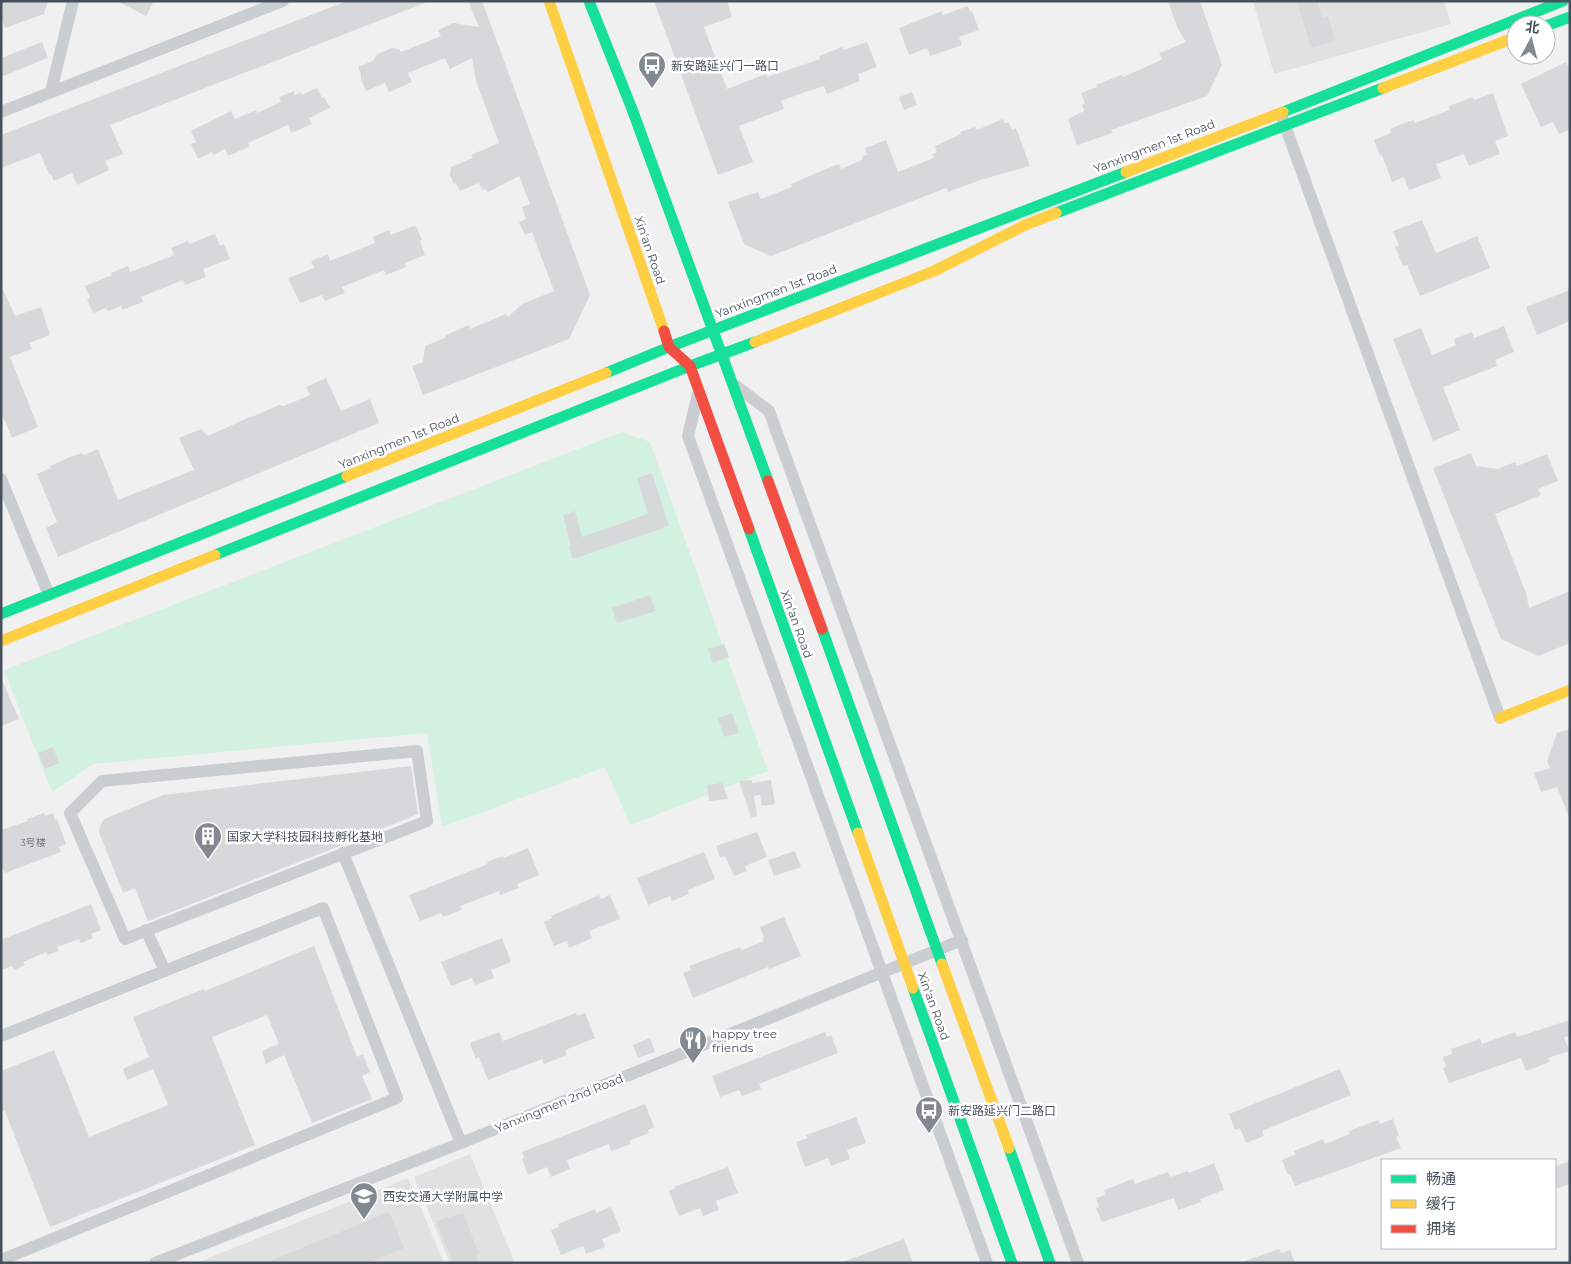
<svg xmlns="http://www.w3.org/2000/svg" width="1571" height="1264" viewBox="0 0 1571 1264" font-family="Montserrat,'Noto Sans SC',sans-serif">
	<rect width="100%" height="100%" fill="#f0f0f0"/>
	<path fill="#e2e1e2" d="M1253 1H1444L1451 24 1274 74Z
		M470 1154 515 1263H450L414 1177Z
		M408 1178 444 1263H196Z"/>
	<path fill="#d3f1e0" d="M622 432 650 442 768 771 630 825 605 767 442 827 427 733 93 764 52 792 4 670Z"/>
	<path fill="#d7d8da" d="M1 1H48L44 14 5 28 1 17Z
		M117 1H154L146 16Z
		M347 1 427 2 110 125 123 154 105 161 109 170 77 185 72 173 54 181 51 174H49L40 153 1 168V135Z
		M468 1H482L590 295 569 339 423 395 412 366 423 362 425 346 445 338 446 335 469 325 470 329 506 314 508 317 522 304 554 291 532 232 525 235 519 222 526 219 522 207 530 204 519 176 488 192 485 189 482 190 479 183 460 191 456 183 454 184 450 175 451 167 473 158 471 155 499 143 476 81 472 58 450 69 445 58 408 73 412 82 389 92 385 83 366 91 361 79V74L358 67 373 61 377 54 392 48 399 49 401 52 441 36 438 30 453 23 479 27Z
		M654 1H727L732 17 704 27 727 89 766 74 767 77 791 69 820 59 819 56 842 47 843 50 867 42 877 67 858 74 860 81 827 94 824 86 805 92 781 101 784 109 739 126 753 162 718 175Z
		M1168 1H1200L1222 65 1207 96 1111 130 1113 133 1077 145 1068 119 1084 111 1082 105 1085 104 1081 93 1097 87 1096 85 1121 75 1123 77 1157 62 1162 59 1159 53 1186 42 1177 27Z
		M1297 1H1317L1322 18 1328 16 1335 41 1311 48Z
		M968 6 970 12 972 11 979 30 959 37 962 45 930 56 927 48 909 55 899 28 942 11 943 15Z
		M42 42 48 58 1 77V58Z
		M1566 62 1570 71V130L1559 134 1553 122 1541 127 1521 84Z
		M317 88 322 98 324 97 330 108 309 118 312 124 291 133 288 125 248 143 249 147 228 156 225 149 213 155 212 152 198 159 191 144 196 142 191 131 231 111 235 119 256 110 257 113 281 102 279 97 294 91 295 95 301 92 302 95Z
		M912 92 917 105 904 110 899 97Z
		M1493 93 1508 136 1495 141 1500 154 1469 166 1464 154 1436 164 1441 178 1409 190 1404 177 1392 182 1382 155 1380 156 1374 140 1391 133 1390 129 1407 122 1414 120 1415 123 1450 110 1449 106 1473 97 1474 100Z
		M1003 119 1005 123H1009L1012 130 1016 128 1030 166 980 180 948 192 946 188 771 256 744 244 728 202 758 192 761 199 792 187 791 184 819 172 839 164 841 169 862 160 863 156 867 155 865 148 886 140 898 172 934 158 932 154 937 152 935 146 961 134 960 132 975 127 977 130Z
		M1422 220 1436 253 1477 236 1490 268 1420 296 1407 265 1403 266 1395 247 1399 245 1393 231Z
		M413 226 414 227 416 226 422 240 420 241 425 255 405 263 406 267 386 275 384 270 342 287 345 293 325 301 322 295 300 303 288 278 314 268 311 261 328 254 330 261 375 243 373 237 389 230 391 235Z
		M215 234 220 246 224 244 230 259 203 269 206 277 185 285 183 280 141 297 143 302 122 310 121 306 108 311 106 308 93 313 87 299 90 298 85 286 112 275 111 273 128 266 130 272 154 263 174 255 171 248 188 241 189 244Z
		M1 285 15 316 41 307 50 335 29 343 32 349 10 357 38 427 12 438 1 412Z
		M1570 290V321L1537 335 1526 307Z
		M1504 326 1514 352 1495 360 1497 366 1443 387 1460 430 1433 441 1393 339 1421 328 1432 355 1456 345 1454 339 1472 332 1474 338Z
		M326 378 341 411 370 399 379 423 58 557 46 528 57 522 37 474 51 468 50 466 70 457 82 453 84 455 98 449 118 500 194 470 179 438 201 429 208 436 252 416V417L279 405 284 406 310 395 306 387Z
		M1471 453 1476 466 1498 469 1515 462 1517 466 1547 454 1558 481 1538 489 1541 495 1495 514 1526 593 1529 608 1570 591V643L1538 656 1501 639 1433 468Z
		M652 473 669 526 573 559 569 547H571L563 515 575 511 582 537 648 514 637 478Z
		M650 595 656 611 617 623 612 608Z
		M724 644 729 657 713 663 708 649Z
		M1 678 19 719 1 726Z
		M732 713 739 733 724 737 718 718Z
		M1570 729V817H1569L1557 787 1541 792 1534 773 1550 768 1547 761 1557 733Z
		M53 747 59 763 45 769 38 753Z
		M411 766 418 814 332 849 148 921 135 888 123 893 99 832 100 826 104 819 163 795Z
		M752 780V783L771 780 775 804 762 806 760 795 754 796 757 816 751 817 739 781Z
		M722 783 728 799 709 801 707 785Z
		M44 813 45 816 53 813 55 820 57 819 66 844 59 847 61 852 5 873 1 865V830L28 821 27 819Z
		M757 832 767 857 745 866 747 871 734 876 725 856 720 858 716 846Z
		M528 848 539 875 517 884 519 888 500 895 499 891 460 906 462 910 443 917 441 913 420 921 409 895 488 864 487 862 503 856 504 858Z
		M795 851 801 867 774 876 768 860Z
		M704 852 715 879 688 890 689 894 672 901 670 896 648 905 637 878Z
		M599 895 601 899 610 895 620 919 589 931 592 938 569 948 567 941 554 946 544 922 552 918 551 916Z
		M91 904 101 930 91 934 93 938 81 943 79 939 57 947 59 951 47 955 46 952 23 962 25 965 14 970 12 966 1 970V940Z
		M784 917 801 956 769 969 768 967 693 998 683 973 691 970 689 966 740 947 742 950 764 941 762 938 764 937 760 927Z
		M502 938 511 962 491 970 494 978 475 985 472 978 451 986 441 962Z
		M314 946 357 1057 363 1054 370 1072 362 1076 372 1099 312 1123 284 1055 266 1064 262 1051 279 1044 267 1015 212 1037 255 1145 50 1227 5 1111 1 1112V1071L54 1050 89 1137 168 1105 153 1069 127 1080 123 1069 149 1057 133 1017 204 989 205 991Z
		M576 1013 577 1016 585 1013 595 1038 565 1050 567 1055 544 1064 542 1059 488 1080 479 1057 476 1059 470 1043 499 1032 503 1041Z
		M1570 1020V1036L1564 1037 1569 1051 1548 1058 1550 1062 1526 1071 1521 1058 1449 1083 1443 1068 1446 1067 1443 1057 1452 1054 1451 1049 1480 1039 1482 1044 1515 1032 1517 1037Z
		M825 1032 827 1037 831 1035 838 1053 759 1084 761 1089 742 1096 739 1090 720 1097 712 1076Z
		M650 1038 655 1052 638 1058 633 1045Z
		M1340 1069 1351 1095 1262 1131 1264 1136 1246 1143 1240 1128 1235 1130 1229 1114Z
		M645 1104 654 1127 648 1130 649 1133 629 1141 631 1144 611 1151 609 1144 567 1160 570 1169 551 1177 547 1167 528 1175 522 1159 524 1158 522 1152Z
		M856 1117 866 1143 847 1150 850 1159 831 1166 828 1158 805 1167 796 1142 808 1138 806 1135Z
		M1393 1119 1399 1136 1396 1137 1401 1148 1295 1186 1290 1174 1288 1175 1282 1160 1296 1154 1294 1151 1323 1139 1325 1144 1350 1134 1349 1131 1378 1120 1380 1124Z
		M1570 1161V1184L1555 1189V1166Z
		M1214 1163 1224 1190 1200 1199 1201 1202 1178 1210 1174 1198 1102 1222 1096 1208 1099 1207 1096 1198 1105 1195 1104 1190 1133 1179 1135 1184 1168 1172 1170 1177 1188 1171 1189 1173Z
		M728 1167 738 1193 716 1201 719 1210 703 1216 700 1208 679 1216 669 1191 675 1188 674 1187Z
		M611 1207 621 1231 602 1239 605 1247 586 1254 583 1246 561 1255 551 1230 559 1227 558 1224 595 1209 596 1213Z
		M389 1212 404 1248 368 1263H265Z
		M463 1213 479 1254 476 1255 479 1263H453L436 1221Z
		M904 1239 913 1263H843V1262Z
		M1279 1249 1281 1253 1290 1250 1295 1263H1246L1245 1261Z"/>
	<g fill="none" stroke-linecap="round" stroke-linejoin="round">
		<path stroke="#cbced1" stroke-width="12" d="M51 91 73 1
			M1 112 283 1
			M1283 120 1500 718
			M736 386 769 411 1078 1263
			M698 394 688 436 987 1263
			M1 479 49 595
			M417 751 427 821 125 939 70 813 102 781Z
			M343 853 461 1143
			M146 930 165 971
			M1 1036 323 908 397 1098 1 1260
			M155 1263 461 1143 962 940"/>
		<path stroke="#16e098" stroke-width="11" d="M589 1 632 109 768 481
			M1546 26 1570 17
			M1283 112 1563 1
			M1056 213 1383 88
			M606 373 669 347 1126 172
			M749 529 858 833
			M215 555 690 366 755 342
			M1 614 347 476
			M822 629 942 964
			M913 988 1012 1263
			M1009 1148 1050 1263"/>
		<path stroke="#ffcf43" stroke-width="11" d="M549 1 664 331
			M1383 88 1516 37
			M1126 172 1283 112
			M755 342 934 271 1025 225 1056 213
			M347 476 606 373
			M1 641 215 555
			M1500 718 1570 690
			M858 833 913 988
			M942 964 1009 1148"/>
		<path stroke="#f24e42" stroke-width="11" d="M664 331 669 347 690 366 749 529
			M768 481 822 629"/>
	</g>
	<defs>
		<g id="bus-pin" transform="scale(1.4375)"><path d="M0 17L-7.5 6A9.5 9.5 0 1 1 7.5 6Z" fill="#828990" stroke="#fff"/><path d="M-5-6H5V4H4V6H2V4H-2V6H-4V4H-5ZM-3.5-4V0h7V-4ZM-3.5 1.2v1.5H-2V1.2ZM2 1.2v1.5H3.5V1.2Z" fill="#fff"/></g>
		<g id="building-pin" transform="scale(1.4375)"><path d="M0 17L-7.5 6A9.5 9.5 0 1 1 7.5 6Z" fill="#828990" stroke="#fff"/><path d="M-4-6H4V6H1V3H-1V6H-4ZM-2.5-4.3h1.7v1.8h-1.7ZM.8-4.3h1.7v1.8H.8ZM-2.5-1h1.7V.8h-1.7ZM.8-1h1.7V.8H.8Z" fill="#fff"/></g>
		<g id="restaurant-pin" transform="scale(1.4375)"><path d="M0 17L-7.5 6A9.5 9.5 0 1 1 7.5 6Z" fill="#828990" stroke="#fff"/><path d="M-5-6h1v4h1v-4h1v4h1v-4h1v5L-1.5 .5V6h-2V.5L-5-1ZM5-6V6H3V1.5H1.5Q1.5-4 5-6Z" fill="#fff"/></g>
		<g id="school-pin" transform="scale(1.4375)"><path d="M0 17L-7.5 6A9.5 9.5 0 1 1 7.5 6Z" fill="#828990" stroke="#fff"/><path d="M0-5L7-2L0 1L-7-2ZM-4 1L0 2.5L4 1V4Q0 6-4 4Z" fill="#fff"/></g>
	</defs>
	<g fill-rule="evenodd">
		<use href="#bus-pin" x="652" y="65"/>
		<use href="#building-pin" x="208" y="836"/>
		<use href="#restaurant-pin" x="693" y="1040"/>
		<use href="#bus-pin" x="929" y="1110"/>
		<use href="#school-pin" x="364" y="1196"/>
	</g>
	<g text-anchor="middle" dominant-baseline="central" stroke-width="5" stroke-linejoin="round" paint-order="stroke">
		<g font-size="10" fill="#6c747e">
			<text x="33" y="842">3号楼</text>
		</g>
		<g font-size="12" fill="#46515d" stroke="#fff" text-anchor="start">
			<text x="671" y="65">新安路延兴门一路口</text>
			<text x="227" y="836">国家大学科技园科技孵化基地</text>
			<text x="712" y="1033">happy tree<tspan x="712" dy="14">friends</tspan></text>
			<text x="948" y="1110">新安路延兴门二路口</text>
			<text x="383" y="1196">西安交通大学附属中学</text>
		</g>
		<g font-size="12" fill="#46515d" stroke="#fff">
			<text transform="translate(1154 146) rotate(-21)">Yanxingmen 1st Road</text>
			<text transform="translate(650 250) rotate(71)">Xin'an Road</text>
			<text transform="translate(776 291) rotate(-21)">Yanxingmen 1st Road</text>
			<text transform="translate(399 441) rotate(-22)">Yanxingmen 1st Road</text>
			<text transform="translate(797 624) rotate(70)">Xin'an Road</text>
			<text transform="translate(934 1006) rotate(70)">Xin'an Road</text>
			<text transform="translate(559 1103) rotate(-22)">Yanxingmen 2nd Road</text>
		</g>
	</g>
	<rect width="1571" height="1264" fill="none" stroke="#46515d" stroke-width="5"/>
	<rect x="1381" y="1159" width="175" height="90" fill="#ffffff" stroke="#b5b9be"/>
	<rect x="1391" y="1175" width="25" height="8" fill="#16e098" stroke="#b5b9be"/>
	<text x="1426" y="1184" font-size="15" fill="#46515d">畅通</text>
	<rect x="1391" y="1200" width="25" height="8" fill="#ffcf43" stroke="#b5b9be"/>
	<text x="1426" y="1209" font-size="15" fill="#46515d">缓行</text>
	<rect x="1391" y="1225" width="25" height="8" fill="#f24e42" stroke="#b5b9be"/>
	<text x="1426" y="1234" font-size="15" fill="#46515d">拥堵</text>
	<g transform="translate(1531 40) rotate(7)"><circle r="24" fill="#ffffff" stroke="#b5b9be"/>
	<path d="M0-4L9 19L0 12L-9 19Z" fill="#828990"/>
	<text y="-8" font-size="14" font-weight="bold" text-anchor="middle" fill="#46515d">北</text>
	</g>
</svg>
